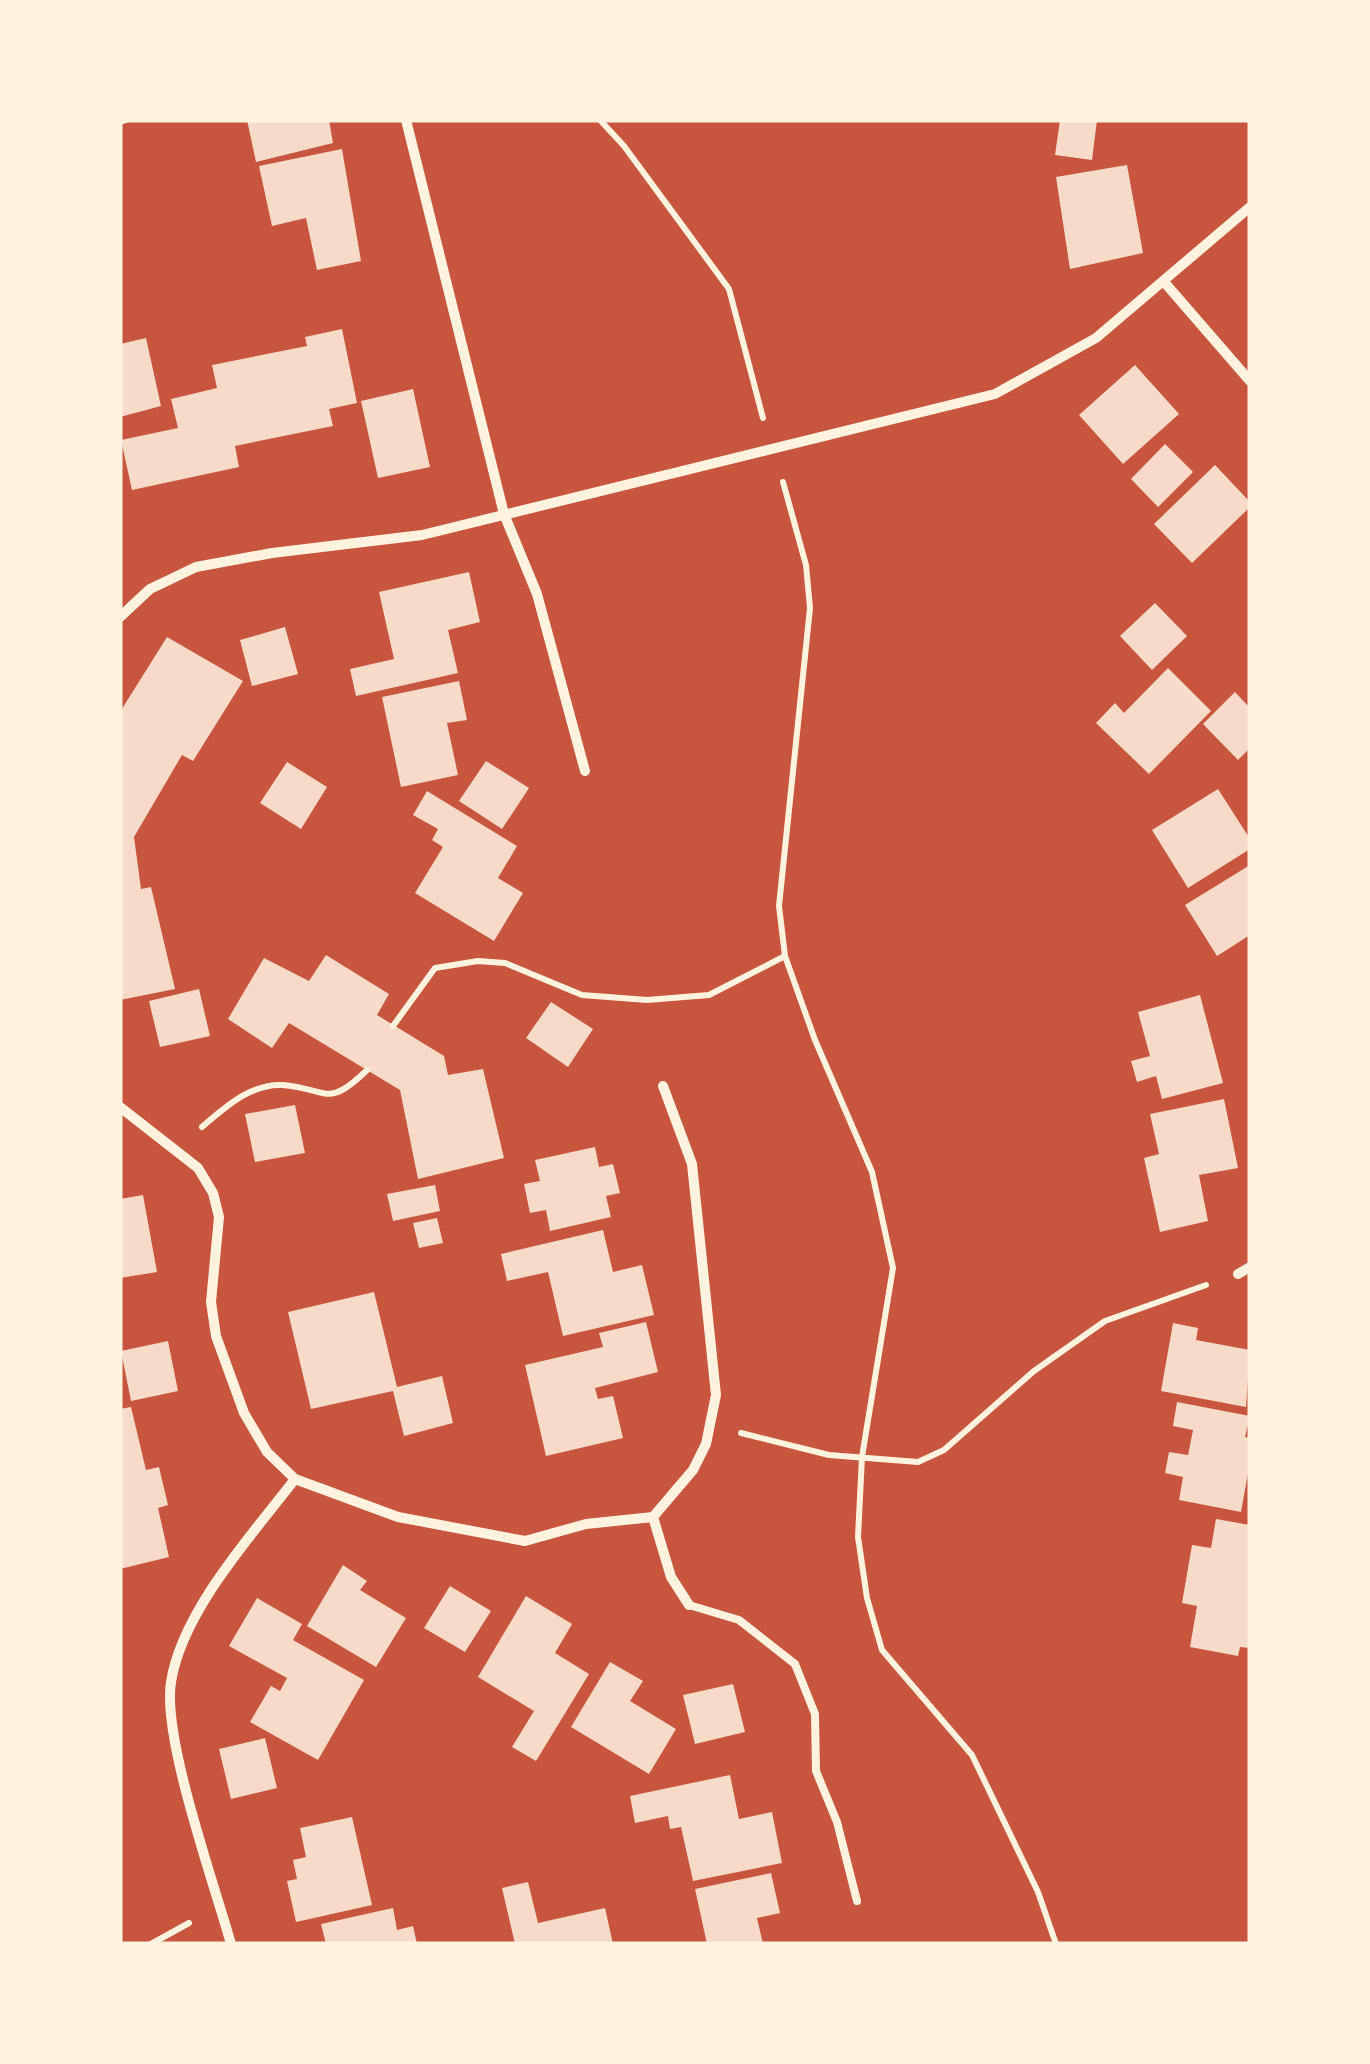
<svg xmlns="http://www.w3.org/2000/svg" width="1370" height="2064" viewBox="0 0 1370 2064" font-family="Merriweather,serif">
	<rect width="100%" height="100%" fill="#c8553d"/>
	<path fill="#f7dbc8" d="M247 120H329L333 143 256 162Z
		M1060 120H1097L1092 160 1055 155Z
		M342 149 361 261 317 270 306 218 272 226 259 166Z
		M1127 165 1143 253 1070 269 1056 177Z
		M342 329 357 403 329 409 333 426 235 446 239 467 132 490 121 440 178 428 171 399 217 388 212 365 307 346 305 337Z
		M146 338 161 406 120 417V344Z
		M1135 365 1179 414 1123 464 1079 415Z
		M413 389 430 467 378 478 361 401Z
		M1165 444 1193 472 1158 507 1131 479Z
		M1215 465 1250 502V507L1192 563 1154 524Z
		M469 572 480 622 448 630 458 673 356 696 350 669 394 659 379 592Z
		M1155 603 1187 636 1152 670 1120 636Z
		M285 627 298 674 252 686 240 640Z
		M167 637 243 681 193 761 182 755 134 837 141 889 151 887 175 989 120 1000V712Z
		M1168 668 1211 711 1149 774 1096 723 1115 703 1124 713Z
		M459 681 467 720 447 723 458 775 401 787 382 697Z
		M1235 692 1250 708V748L1238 760 1203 724Z
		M486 761 529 788 502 829 459 801Z
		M287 762 327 787 301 829 260 803Z
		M1218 789 1250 839V849L1188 888 1152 830Z
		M427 791 517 846 498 878 523 893 494 941 415 893 443 847 432 840 438 829 413 815Z
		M1250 865V935L1217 956 1185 905Z
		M326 955 389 994 377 1015 444 1056 448 1075 483 1069 504 1158 418 1179 400 1090 289 1023 272 1048 228 1019 264 958 309 981Z
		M199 989 210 1036 160 1047 149 1001Z
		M1200 995 1223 1083 1162 1099 1156 1076 1137 1082 1131 1061 1150 1056 1138 1012Z
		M551 1002 593 1029 568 1067 526 1038Z
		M1224 1099 1238 1168 1199 1175 1208 1221 1160 1232 1144 1158 1159 1154 1150 1114Z
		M295 1105 305 1153 255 1162 245 1114Z
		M595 1147 599 1167 613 1164 620 1193 606 1196 611 1217 550 1231 546 1210 530 1213 524 1184 540 1181 535 1160Z
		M435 1185 440 1211 393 1221 387 1194Z
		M143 1195 157 1272 120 1278V1199Z
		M437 1218 443 1243 419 1248 413 1223Z
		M603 1230 613 1272 642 1265 654 1315 563 1336 548 1272 507 1281 501 1254Z
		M374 1292 397 1387 442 1376 453 1423 404 1436 393 1391 311 1409 288 1312Z
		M646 1322 658 1372 595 1388 598 1399 613 1396 623 1438 546 1456 525 1365 603 1347 599 1333Z
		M1173 1323 1198 1328 1196 1340 1250 1350 1246 1407 1161 1391Z
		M168 1341 178 1391 131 1401 121 1351Z
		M1177 1402 1250 1416 1245 1437 1250 1438V1462L1241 1512 1179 1500 1183 1477 1165 1473 1169 1452 1188 1455 1193 1430 1173 1426Z
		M131 1407 146 1470 159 1467 168 1505 158 1508 169 1557 120 1569V1409Z
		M1216 1519 1250 1525V1648L1240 1647 1238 1656 1190 1647 1197 1606 1182 1603 1192 1545 1211 1548Z
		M343 1565 367 1581 360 1590 406 1618 376 1667 307 1626Z
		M450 1586 491 1611 465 1652 424 1628Z
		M526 1596 572 1624 555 1653 589 1674 536 1761 512 1747 534 1711 478 1677Z
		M257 1598 302 1624 293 1640 364 1680 318 1760 250 1722 271 1686 280 1691 287 1678 229 1646Z
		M610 1662 643 1681 630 1701 676 1729 649 1774 571 1727Z
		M733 1684 745 1732 695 1744 683 1695Z
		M265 1738 277 1788 231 1799 219 1749Z
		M730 1775 739 1819 772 1812 782 1863 693 1881 681 1827 670 1829 668 1816 635 1823 630 1796Z
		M352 1817 372 1905 296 1922 287 1881 297 1879 293 1860 306 1857 300 1828Z
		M771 1873 780 1913 757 1918 763 1944H707L695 1889Z
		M528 1882 538 1923 605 1908 613 1944H515L502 1888Z
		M393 1908 397 1930 413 1926 417 1944H326L321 1924Z"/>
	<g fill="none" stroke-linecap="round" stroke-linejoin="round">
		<path stroke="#fff3e0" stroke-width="6" d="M600 120 624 146 729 289 763 418
			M120 122 126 120
			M783 482 806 565 810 608 779 906 785 956 815 1040 872 1172 893 1268 862 1457 858 1537 867 1598 882 1650 972 1755 1038 1892 1056 1944
			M393 1026 435 968 478 961 505 963 582 995 647 1000 709 995 785 956
			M202 1127C224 1108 251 1083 283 1085 328 1089 327 1109 367 1070
			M741 1433 829 1455 918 1462 944 1450 1034 1371 1105 1321 1206 1285
			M151 1944 189 1923"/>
		<path stroke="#fff3e0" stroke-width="8" d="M689 1605 739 1620 795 1664 815 1714 816 1771 837 1822 857 1901"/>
		<path stroke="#fff3e0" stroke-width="10" d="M406 120 504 514 537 594 585 771
			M1165 283 1250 381
			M120 617 150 589 196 567 272 553 422 535 995 394 1096 338 1250 207
			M120 1107 198 1168 213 1193 219 1217 211 1302 216 1336 244 1413 267 1452 295 1479 398 1517 525 1541 586 1524 653 1517 693 1470 706 1444 716 1395 692 1164 663 1086
			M1238 1274 1250 1267
			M653 1517 671 1577 689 1605
			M231 1944C214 1883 162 1738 171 1682 182 1611 252 1535 295 1479"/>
	</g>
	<rect width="1370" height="2064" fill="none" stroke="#fff3e0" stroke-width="245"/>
</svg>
